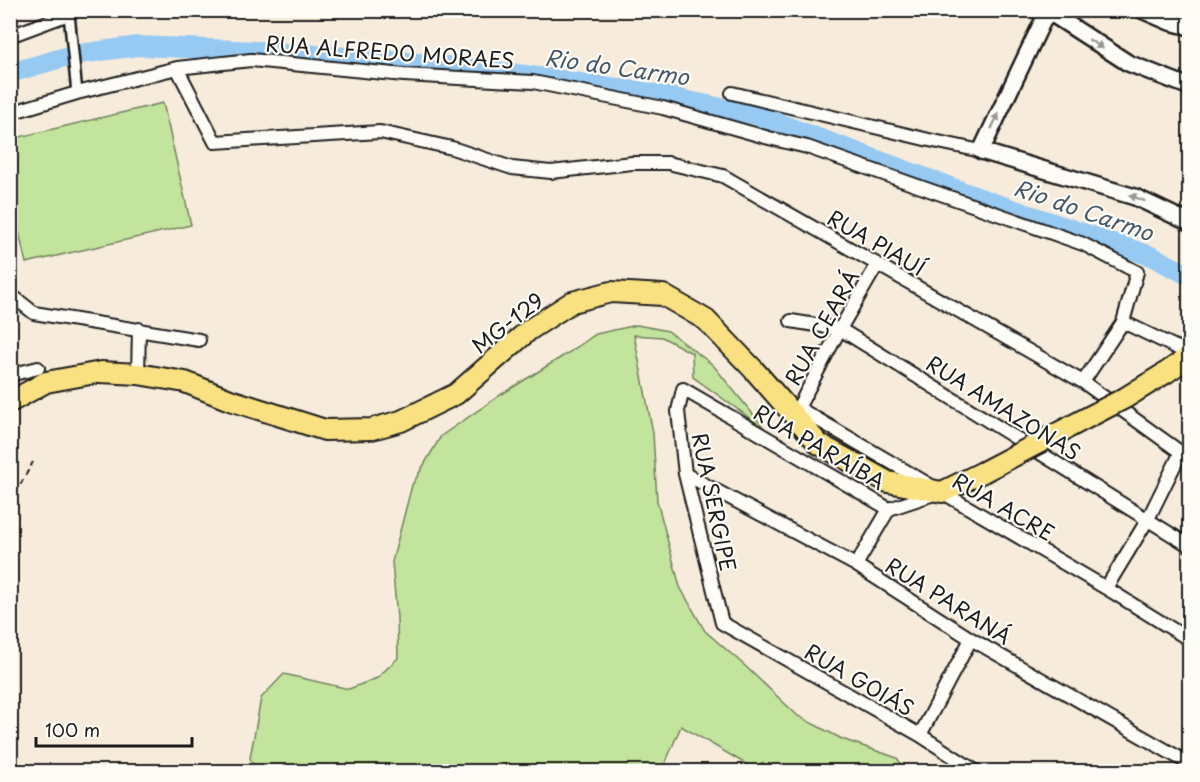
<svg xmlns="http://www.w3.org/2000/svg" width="1200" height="782" viewBox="0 0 1200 782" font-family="'Playpen Sans',sans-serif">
	<rect width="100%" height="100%" fill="#f7ecdb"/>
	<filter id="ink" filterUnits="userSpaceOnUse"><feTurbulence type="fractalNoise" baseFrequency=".0167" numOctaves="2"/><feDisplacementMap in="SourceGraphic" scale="12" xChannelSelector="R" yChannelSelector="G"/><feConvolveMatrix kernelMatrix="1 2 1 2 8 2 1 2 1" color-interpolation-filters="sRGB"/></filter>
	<g filter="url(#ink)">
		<path fill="#c3e49c" stroke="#70805c" stroke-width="1.5" d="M163 103 191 225 26 263 11 197V139Z
			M637 325 668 331 713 365 765 429 693 377 692 353 662 337 634 335 653 433 657 501 680 587 705 631 744 665 798 716 842 739 897 758 901 764 895 771 806 772 800 769 799 771 762 772 756 770 681 726 662 771H256L250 758 261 698 284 674 349 689 377 678 398 658 397 618 392 562 412 485 441 436 502 394 568 353 596 334Z"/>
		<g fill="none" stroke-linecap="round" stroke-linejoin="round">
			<path stroke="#96caf3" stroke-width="20" d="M10 73 72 55 138 46 258 51 390 60 503 72 645 92 756 115 985 200 1151 256 1190 276"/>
			<g stroke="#1c1c1c" stroke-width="14">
				<path id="pedestrian" d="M69 14 77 93"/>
			</g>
			<g stroke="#1c1c1c" stroke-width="16">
				<path id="minor" d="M10 36 69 14V10
					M177 68 215 142 380 132 452 148 512 168 551 172 632 163H668L723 176 1083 382 1190 459
					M732 93 929 140 981 151
					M10 113 77 93 177 68 251 60 404 75 533 82 663 108 769 138 807 147 1083 244 1137 272 1123 322 1083 382
					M877 265 840 329 798 408 1106 588 1190 640
					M10 294 34 313 199 340
					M791 321 840 329 1190 546
					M1123 322 1190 354
					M138 374 139 329
					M10 375 38 368
					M685 474 856 565 971 639 1190 764
					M937 493 889 509 683 389 678 411 685 474 722 623 920 735 977 772
					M856 565 889 509
					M1106 588 1148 519 1180 454
					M920 735 971 639"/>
			</g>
			<g stroke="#1c1c1c" stroke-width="20">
				<path id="tertiary" d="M1046 10 1128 63 1190 87
					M1142 10 1170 22 1190 27
					M1047 12 981 151 1135 197 1190 223"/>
			</g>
			<g stroke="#1c1c1c" stroke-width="24">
				<path id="primary" d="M1167 372 1190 356
					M10 402 46 382 101 372 138 374 185 382 230 400 325 430 372 429 401 421 456 394 529 330 572 302 611 292 663 295 706 320 754 370 819 444 888 482 942 492 983 472"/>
			</g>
			<path stroke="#1c1c1c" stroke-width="2" stroke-dasharray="6 4.5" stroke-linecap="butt" d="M10 503 33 462"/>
			<use href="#pedestrian" stroke="#fdfcf7" stroke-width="9"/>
			<use href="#minor" stroke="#fdfcf7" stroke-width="12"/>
			<use href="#tertiary" stroke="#fdfcf7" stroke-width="15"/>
			<use href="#primary" stroke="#f9e181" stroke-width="20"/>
			<g stroke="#1c1c1c" stroke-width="24" stroke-linecap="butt">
				<path id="primary-bridge" d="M983 472 1125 398 1167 372"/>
			</g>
			<use href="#primary-bridge" stroke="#f9e181" stroke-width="20"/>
		</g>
		<defs><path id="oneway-solid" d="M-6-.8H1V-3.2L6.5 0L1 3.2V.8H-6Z" transform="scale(1.5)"/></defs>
		<g fill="#989794">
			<use href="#oneway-solid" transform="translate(1096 44) rotate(32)"/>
			<use href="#oneway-solid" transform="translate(995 121) rotate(-65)"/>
			<use href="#oneway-solid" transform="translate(1137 198) rotate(-158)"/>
		</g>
	</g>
	<g text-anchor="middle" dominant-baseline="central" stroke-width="4.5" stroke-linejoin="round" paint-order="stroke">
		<g font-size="21" fill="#1c1c1c" stroke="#fdfcf7">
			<text transform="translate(390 51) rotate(4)">RUA ALFREDO MORAES</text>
			<text transform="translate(877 242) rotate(30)">RUA PIAUÍ</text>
			<text transform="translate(507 322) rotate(-38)">MG-129</text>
			<text transform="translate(821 327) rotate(-61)">RUA CEARÁ</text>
			<text transform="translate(1004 407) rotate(32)">RUA AMAZONAS</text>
			<text transform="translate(820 446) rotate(30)">RUA PARAÍBA</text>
			<text transform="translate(715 502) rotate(78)">RUA SERGIPE</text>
			<text transform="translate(1004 506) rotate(30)">RUA ACRE</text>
			<text transform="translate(949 600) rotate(32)">RUA PARANÁ</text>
			<text transform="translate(860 679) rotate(30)">RUA GOIÁS</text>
		</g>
		<g font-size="22" font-style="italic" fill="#475967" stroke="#fdfcf7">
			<text transform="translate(617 66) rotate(8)">Rio do Carmo</text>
			<text transform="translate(1084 209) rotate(19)">Rio do Carmo</text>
		</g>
	</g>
	<rect width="1200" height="782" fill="none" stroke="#fdfcf7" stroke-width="36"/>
	<rect x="18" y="18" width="1164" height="746" fill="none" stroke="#1c1c1c" stroke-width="2" filter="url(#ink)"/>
	<path d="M36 737v9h156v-9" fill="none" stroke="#1c1c1c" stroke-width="3"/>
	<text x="45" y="737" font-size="18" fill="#1c1c1c" stroke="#fdfcf7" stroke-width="4.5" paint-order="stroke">100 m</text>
</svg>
